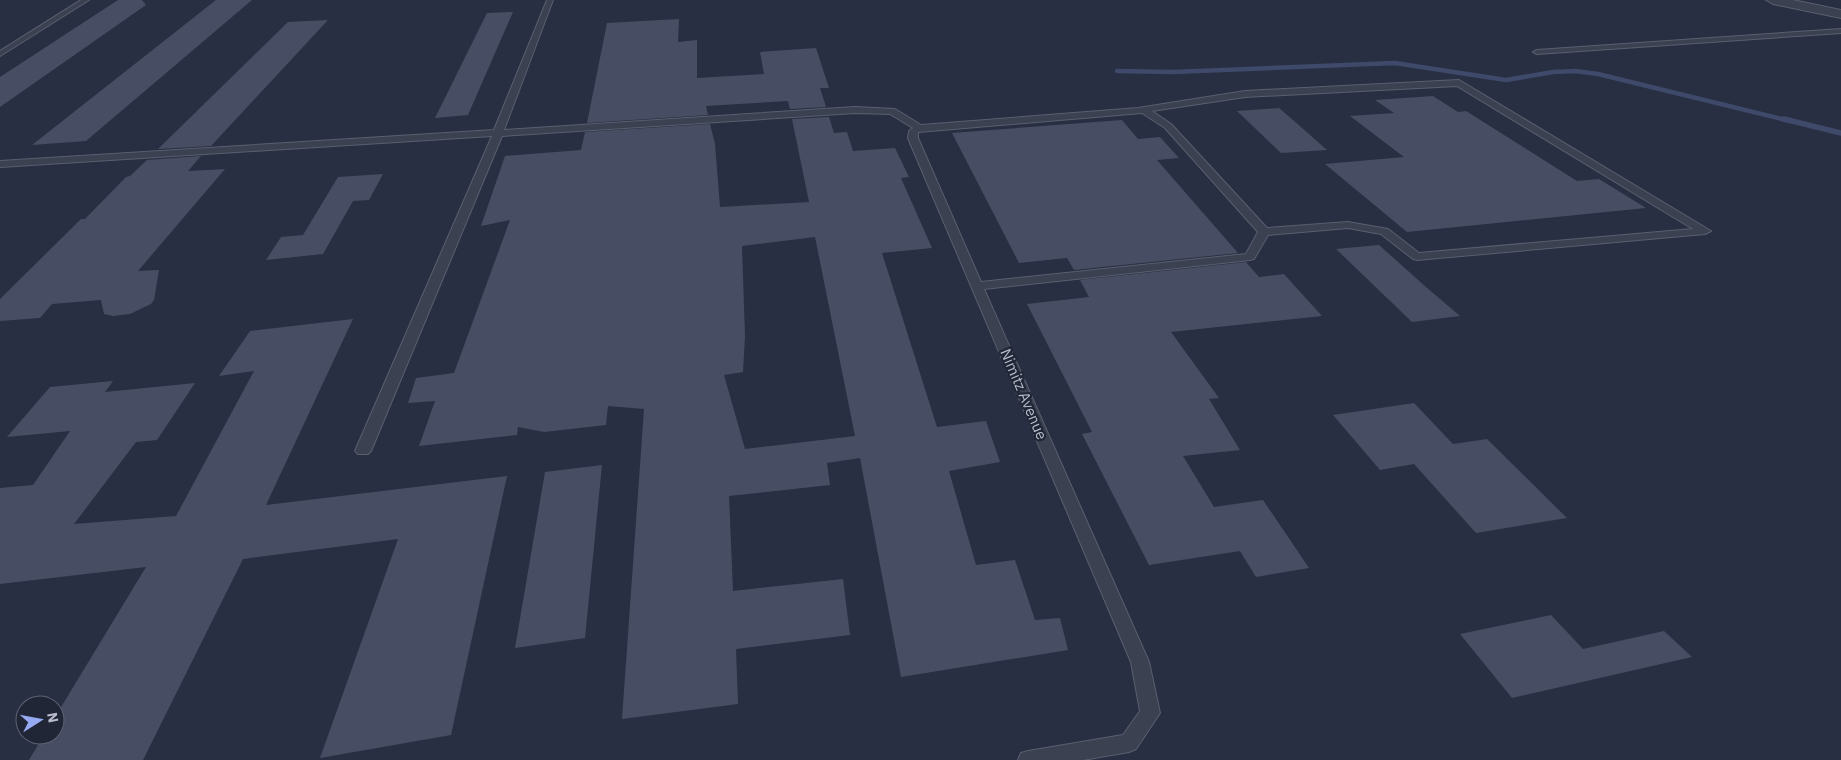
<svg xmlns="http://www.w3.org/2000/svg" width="1841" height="760" viewBox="0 0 1841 760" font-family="'IBM Plex Sans',sans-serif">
	<rect width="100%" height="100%" fill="#282f42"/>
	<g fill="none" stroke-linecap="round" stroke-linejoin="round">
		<path stroke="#3f4a6a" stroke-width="4.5" d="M1117 71 1173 72 1395 63 1506 80 1553 72 1575 71 1598 74 1790 121"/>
		<path stroke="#3f4a6a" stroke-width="5.5" d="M1784 119 1841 133"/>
	</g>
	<path fill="#474e63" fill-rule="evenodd" d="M118 0H142L146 5 0 107V77Z
		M216 0H252L86 141 32 145Z
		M513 12 468 115 435 118 487 13Z
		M679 19 678 42 697 40V78L764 74 760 52 816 48 829 88H820L826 107 790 109 788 101 706 106 708 115 587 123 607 23Z
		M328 20 211 146 158 149 288 22Z
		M1433 96 1458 112 1466 111 1577 181 1599 179 1646 208 1407 232 1325 164 1404 157 1350 116 1394 113 1375 100Z
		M1279 108 1293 120 1327 150 1281 153 1237 111Z
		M829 117 834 133 847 132 853 151 895 148 909 177 901 178 932 248 882 253 937 427 986 421 1000 462 949 471 976 565 1015 560 1035 620 1060 618 1068 650 901 677 860 458 827 463 830 485 729 496 733 591 843 579 850 635 736 649 738 704 622 719 644 409 608 406 606 425 544 432 518 427 517 435 419 446 435 401 408 403 416 378 454 373 510 220 481 226 505 156 581 150 585 132 710 124 715 144 720 207 809 202 792 119ZM815 237 855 436 745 449 724 375 743 372 745 336 742 246Z
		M1122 120 1138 139 1160 137 1179 158 1157 160 1238 253 1074 270 1067 258 1019 263 952 133Z
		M201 156 188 171 225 169 138 271 159 270 154 300 151 304 130 314 113 316 104 314 101 300 52 304 40 318 0 321V299L81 219H85L126 177 130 176 147 160Z
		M383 174 369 200 353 201 323 254 266 260 281 237 303 235 338 177Z
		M1379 245 1426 287 1460 316 1412 322 1336 249Z
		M1246 262 1259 277 1284 274 1322 316 1171 332 1219 398 1209 399 1240 450 1183 456 1214 507 1263 500 1309 568 1256 577 1240 551 1149 565 1082 434 1092 432 1027 304 1089 297 1080 280Z
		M353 319 266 505 507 476 451 735 320 758 398 539 243 559 143 760H29L44 735H55V717L146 567 0 584V488L33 485 70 431 7 437 50 387 113 381 105 392 195 383 157 440 136 442 74 524 176 516 254 371 219 376 250 331Z
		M1414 403 1453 444 1487 439 1567 518 1476 533 1414 464 1380 470 1333 415Z
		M602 465 585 638 515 648 545 472Z
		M1551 615 1583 649 1664 631 1692 657 1512 698 1460 634Z"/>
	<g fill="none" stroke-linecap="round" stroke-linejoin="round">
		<g stroke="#5a5f6f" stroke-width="2">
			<path id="lane" d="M81 0H89L0 56V51Z
				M547 0H553L504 130 855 107 895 109 921 125 1138 108 1245 91 1459 80 1711 231 1705 234 1417 260 1413 259 1381 234 1348 228 1268 235 1254 259 1250 260 984 289 1149 662 1160 713 1136 749 1129 752 1083 760H1018L1021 753 1028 751 1123 735 1140 711 1131 662 908 138 909 131 913 128 890 114 855 113 502 136 371 451 368 454H358L355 451 492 136 0 167V161L494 130ZM1457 86 1693 229 1419 253 1388 229 1348 222 1267 228 1171 124 1152 111 1245 97ZM1142 113 1165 128 1258 232 1246 254 981 282 918 138V132Z
				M1841 29V33L1537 54 1533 52 1537 50Z"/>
		</g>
		<g stroke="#5a5f6f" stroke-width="2">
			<path id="street" d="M1766 0H1793L1841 10V18L1773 4Z"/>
		</g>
		<use href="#lane" fill="#3c4151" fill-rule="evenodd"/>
		<use href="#street" fill="#3c4151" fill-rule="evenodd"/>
	</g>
	<g text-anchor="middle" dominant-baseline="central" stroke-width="4.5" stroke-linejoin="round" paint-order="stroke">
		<g font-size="15" fill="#b9bdcb" stroke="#212637">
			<text transform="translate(1024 394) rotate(67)">Nimitz Avenue</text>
		</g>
	</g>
	<g transform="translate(40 720) rotate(79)"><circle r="24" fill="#212637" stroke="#5e6272"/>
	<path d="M0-4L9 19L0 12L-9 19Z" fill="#96aaf4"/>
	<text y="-8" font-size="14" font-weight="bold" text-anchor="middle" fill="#b9bdcb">N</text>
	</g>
</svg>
